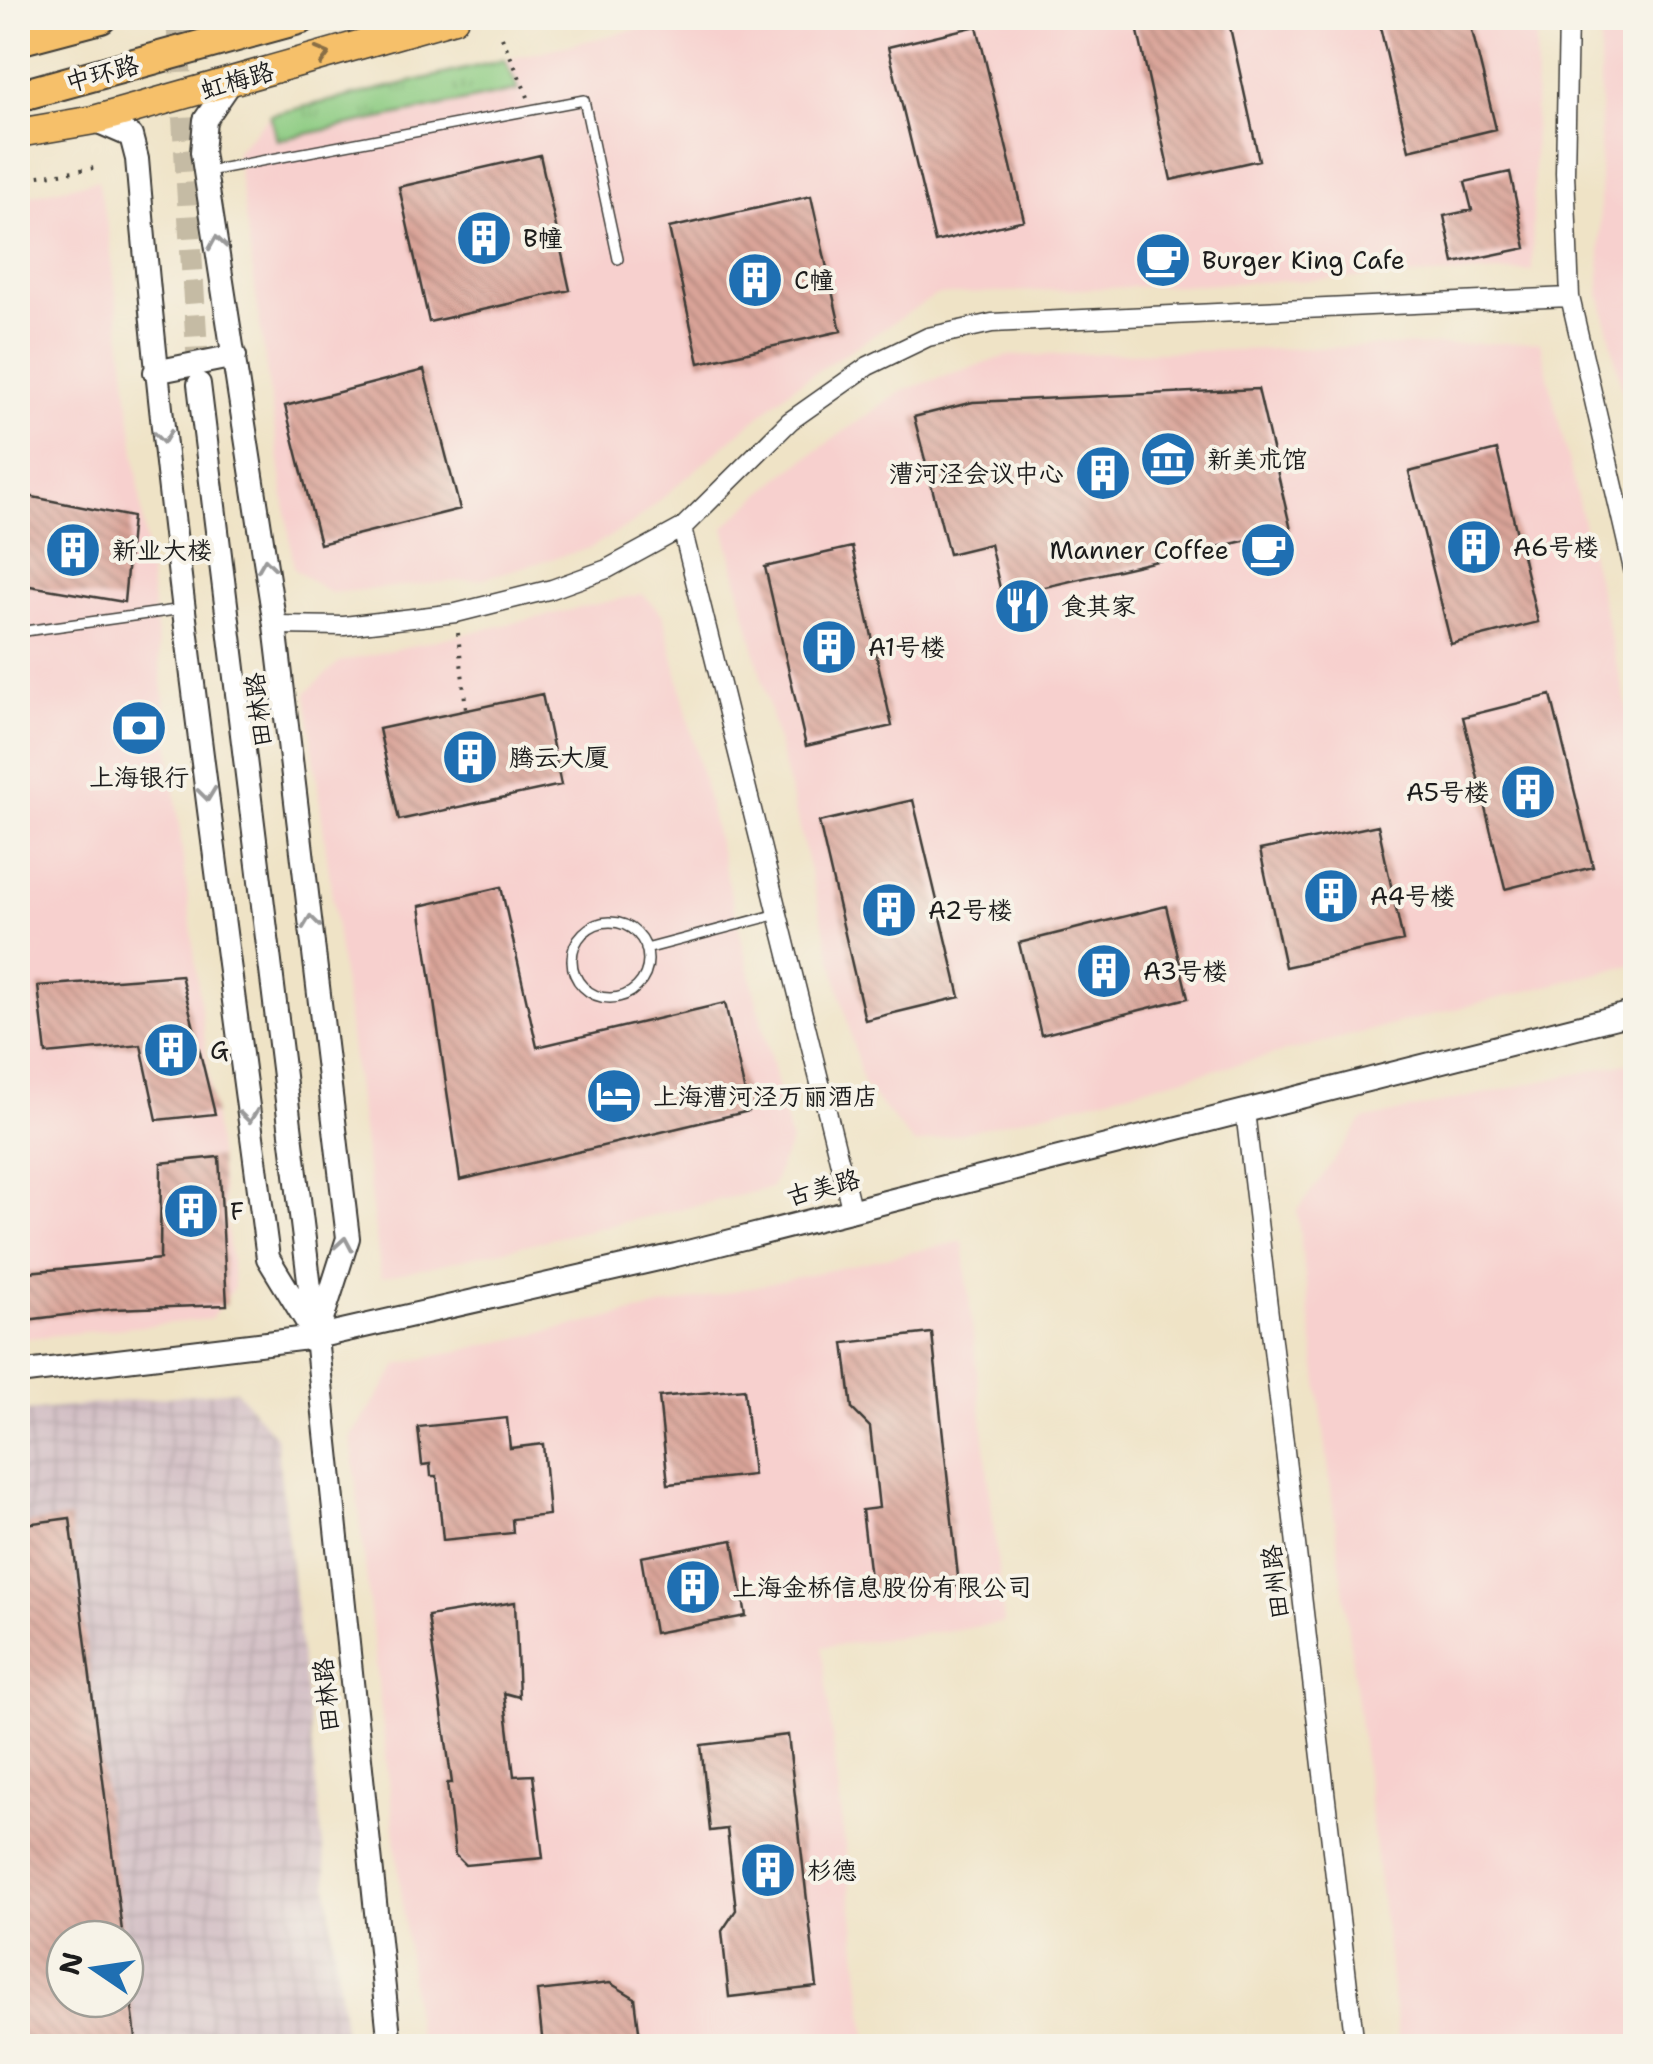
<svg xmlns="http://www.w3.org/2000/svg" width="1653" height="2064" viewBox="0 0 1653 2064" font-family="'Shantell Sans','LXGW WenKai TC',sans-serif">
	<defs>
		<pattern id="industrial-grid" width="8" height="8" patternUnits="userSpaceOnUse" patternTransform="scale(2.5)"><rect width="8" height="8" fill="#d2bec4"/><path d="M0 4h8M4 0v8" fill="none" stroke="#b4a3a8"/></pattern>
		<pattern id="grass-tufts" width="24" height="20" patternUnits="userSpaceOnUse" patternTransform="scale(2.5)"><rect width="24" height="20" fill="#8ecc83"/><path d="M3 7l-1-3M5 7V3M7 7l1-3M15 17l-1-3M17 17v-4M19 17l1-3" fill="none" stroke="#7aaf71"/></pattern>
		<pattern id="building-back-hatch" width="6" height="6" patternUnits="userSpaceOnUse" patternTransform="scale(2.5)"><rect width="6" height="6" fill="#daa499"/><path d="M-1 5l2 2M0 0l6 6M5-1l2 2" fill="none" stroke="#b0857c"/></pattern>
	</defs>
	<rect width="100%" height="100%" fill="#f7f3e8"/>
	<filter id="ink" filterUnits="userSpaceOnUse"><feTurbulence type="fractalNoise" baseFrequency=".01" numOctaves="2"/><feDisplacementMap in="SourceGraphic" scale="20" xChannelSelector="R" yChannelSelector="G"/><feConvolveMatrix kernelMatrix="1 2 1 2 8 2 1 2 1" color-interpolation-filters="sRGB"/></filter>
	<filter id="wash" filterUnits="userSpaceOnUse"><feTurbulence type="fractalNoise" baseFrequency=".0048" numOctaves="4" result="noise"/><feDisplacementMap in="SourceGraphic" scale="40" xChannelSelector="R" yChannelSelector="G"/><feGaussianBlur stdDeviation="2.25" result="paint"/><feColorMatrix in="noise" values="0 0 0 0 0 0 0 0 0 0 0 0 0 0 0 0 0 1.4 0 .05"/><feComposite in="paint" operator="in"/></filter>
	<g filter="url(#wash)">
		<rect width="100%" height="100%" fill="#efe3c6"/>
		<path fill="#f7d0ce" d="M684 18H1537L1532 271 936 295 793 387 632 524 590 548 481 579 330 593 294 569 236 152 270 115Z
			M1600 18H1635V446L1600 293Z
			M98 180 109 234 234 1287 211 1319 18 1339V198Z
			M1540 342 1635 741V964L915 1145 863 1084 724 527 785 473 903 390 1007 356Z
			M642 594 663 615 791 1142 771 1188 381 1278 306 693 339 662Z
			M1635 1061V2046H1399L1297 1211 1363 1120Z
			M963 1241 1004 1623 822 1647 868 2046H418L351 1437 399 1364Z"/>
		<path fill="url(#industrial-grid)" fill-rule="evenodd" d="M236 1390 276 1437 346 2046H18V1412ZM65 1939H125V1999H65Z"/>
		<path fill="url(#grass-tufts)" stroke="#557450" stroke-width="2.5" d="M504 60 519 90 277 140 270 115Z"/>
		<g id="blocks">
			<path fill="url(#building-back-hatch)" d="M1135 18H1228L1259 160 1171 180Z
				M1378 18H1469L1496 129 1409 150Z
				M977 26 1024 220 935 242 888 47Z
				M540 155 570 290 429 322 399 187Z
				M1510 172 1526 248 1454 263 1444 216 1472 210 1465 182Z
				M811 196 841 331 699 363 669 228Z
				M424 370 460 509 320 544 285 406Z
				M1258 389 1291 530 1002 597 990 544 949 554 914 417 973 402Z
				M1497 450 1538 622 1451 644 1409 472Z
				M18 494 132 517 124 602 18 584Z
				M852 547 892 726 806 746 765 567Z
				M542 694 561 785 399 820 379 729Z
				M1551 695 1593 867 1505 889 1463 717Z
				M913 800 960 997 865 1020 819 822Z
				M1378 825 1403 941 1285 967 1260 850Z
				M501 887 537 1047 725 1003 749 1111 460 1180 420 906Z
				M1166 906 1188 998 1041 1035 1019 943Z
				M181 975 215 1114 157 1120 141 1045 46 1054 38 986Z
				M219 1157 227 1305 113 1309 18 1321V1273L160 1259 161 1163Z
				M932 1333 959 1586 872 1595 862 1510 879 1508 870 1427 852 1409 844 1343Z
				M744 1389 753 1475 668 1484 659 1397Z
				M507 1418 510 1448 543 1444 549 1515 512 1519 513 1533 443 1540 437 1476H431L430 1464 422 1465 418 1427Z
				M70 1518 123 1939H65V1999H131L137 2046H18V1525Z
				M733 1540 746 1616 654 1633 641 1557Z
				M515 1602 519 1697 504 1693 514 1776 533 1775 543 1858 465 1865 455 1855 447 1783H452L428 1616Z
				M788 1735 817 1987 729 1997 722 1931 736 1910 727 1829 710 1831 701 1745Z
				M610 1983 635 1998 641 2046H543L537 1991Z"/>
		</g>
	</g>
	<g filter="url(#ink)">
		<use href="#blocks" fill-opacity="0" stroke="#3c3a36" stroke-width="2.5"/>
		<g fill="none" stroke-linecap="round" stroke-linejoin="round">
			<path stroke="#c5bba4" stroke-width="22" stroke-dasharray="22 11" stroke-linecap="butt" d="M177 18 199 383"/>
			<g stroke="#3c3a36" stroke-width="12">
				<path id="service" d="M208 171 584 100 618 259
					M18 632 183 609
					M572 960a38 38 0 1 1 76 0a38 38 0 1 1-76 0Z
					M646 949 778 914"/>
			</g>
			<g stroke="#3c3a36" stroke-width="21">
				<path id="minor" d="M1568 18 1565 173 1570 297 1636 582
					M682 528 851 1208
					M275 625 344 626 456 613 552 589 607 569 682 528 790 421 868 366 928 337 992 323 1570 297
					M1245 1111 1355 2046"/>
			</g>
			<g stroke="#3c3a36" stroke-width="26">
				<path id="tertiary" d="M231 82 205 120 202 152 275 625 348 1238 319 1329
					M94 120 131 136 137 159C168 527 220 892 268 1258L312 1330
					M155 372 235 356
					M199 384 316 1337 390 2046
					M18 1373 316 1337 676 1255 1636 1012"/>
			</g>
			<g stroke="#3c3a36" stroke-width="31">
				<path id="primary" d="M18 133 94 120 454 18"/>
			</g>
			<g stroke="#3c3a36" stroke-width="34">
				<path id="trunk" d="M18 40 101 18
					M18 96 302 18"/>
			</g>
			<path stroke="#3c3a36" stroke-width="4" stroke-dasharray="2.5 8" stroke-linecap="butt" d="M502 37 528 97
				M18 179 95 168
				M458 633 466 710"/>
			<use href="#service" stroke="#fff" stroke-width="9"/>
			<use href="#minor" stroke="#fff" stroke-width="18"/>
			<use href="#tertiary" stroke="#fff" stroke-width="22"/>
			<use href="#primary" stroke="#f6c06b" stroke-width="28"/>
			<use href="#trunk" stroke="#f6c06b" stroke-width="30"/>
		</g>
		<defs><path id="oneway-chevron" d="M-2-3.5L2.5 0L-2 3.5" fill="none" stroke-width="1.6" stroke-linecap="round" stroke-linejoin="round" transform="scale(2.5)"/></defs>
		<use stroke="#896e44" href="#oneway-chevron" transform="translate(323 55) rotate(-16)"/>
		<g stroke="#999">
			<use href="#oneway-chevron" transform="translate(217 243) rotate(-99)"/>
			<use href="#oneway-chevron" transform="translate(163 437) rotate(83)"/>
			<use href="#oneway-chevron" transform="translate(266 565) rotate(-98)"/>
			<use href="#oneway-chevron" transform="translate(207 794) rotate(83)"/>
			<use href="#oneway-chevron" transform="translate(311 922) rotate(-97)"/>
			<use href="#oneway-chevron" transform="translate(249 1116) rotate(83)"/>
			<use href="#oneway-chevron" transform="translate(344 1244) rotate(-80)"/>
		</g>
	</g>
	<defs>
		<g id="building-disc" transform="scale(2.875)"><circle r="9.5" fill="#1f6fb2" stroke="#f7f3e8"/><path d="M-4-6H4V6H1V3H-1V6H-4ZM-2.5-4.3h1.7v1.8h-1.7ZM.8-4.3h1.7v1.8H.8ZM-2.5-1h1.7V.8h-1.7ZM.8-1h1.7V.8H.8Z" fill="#fff"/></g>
		<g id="cafe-disc" transform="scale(2.875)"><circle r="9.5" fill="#1f6fb2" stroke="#f7f3e8"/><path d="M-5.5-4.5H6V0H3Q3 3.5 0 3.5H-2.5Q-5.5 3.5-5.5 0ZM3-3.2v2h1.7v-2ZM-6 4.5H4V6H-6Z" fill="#fff"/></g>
		<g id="museum-disc" transform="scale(2.875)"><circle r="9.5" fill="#1f6fb2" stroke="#f7f3e8"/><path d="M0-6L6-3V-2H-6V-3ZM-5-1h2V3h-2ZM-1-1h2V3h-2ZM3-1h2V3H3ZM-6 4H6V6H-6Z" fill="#fff"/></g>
		<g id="restaurant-disc" transform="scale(2.875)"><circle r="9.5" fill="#1f6fb2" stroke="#f7f3e8"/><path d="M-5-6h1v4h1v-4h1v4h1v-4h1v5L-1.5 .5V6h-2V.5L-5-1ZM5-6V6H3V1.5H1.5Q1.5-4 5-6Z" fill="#fff"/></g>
		<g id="bank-disc" transform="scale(2.875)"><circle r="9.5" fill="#1f6fb2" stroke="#f7f3e8"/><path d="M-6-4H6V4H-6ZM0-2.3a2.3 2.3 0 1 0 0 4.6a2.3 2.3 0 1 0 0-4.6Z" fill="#fff"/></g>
		<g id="hotel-disc" transform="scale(2.875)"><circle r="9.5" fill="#1f6fb2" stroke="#f7f3e8"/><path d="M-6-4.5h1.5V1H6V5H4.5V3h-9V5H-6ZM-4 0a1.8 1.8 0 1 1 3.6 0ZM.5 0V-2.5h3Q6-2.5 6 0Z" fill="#fff"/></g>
	</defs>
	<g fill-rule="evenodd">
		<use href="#building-disc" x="484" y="238"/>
		<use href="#cafe-disc" x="1163" y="260"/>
		<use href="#building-disc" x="755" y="280"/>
		<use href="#museum-disc" x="1168" y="459"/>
		<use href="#building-disc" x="1103" y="473"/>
		<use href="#building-disc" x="1474" y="547"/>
		<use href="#building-disc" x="73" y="550"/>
		<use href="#cafe-disc" x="1268" y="550"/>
		<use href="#restaurant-disc" x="1022" y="606"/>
		<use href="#building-disc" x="829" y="647"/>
		<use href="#bank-disc" x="139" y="728"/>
		<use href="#building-disc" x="470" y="757"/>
		<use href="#building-disc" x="1528" y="792"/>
		<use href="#building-disc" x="1331" y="896"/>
		<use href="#building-disc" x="889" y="910"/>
		<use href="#building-disc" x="1104" y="971"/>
		<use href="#building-disc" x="171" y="1050"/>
		<use href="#hotel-disc" x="614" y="1096"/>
		<use href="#building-disc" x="191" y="1211"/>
		<use href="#building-disc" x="693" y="1587"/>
		<use href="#building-disc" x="768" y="1870"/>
	</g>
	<g text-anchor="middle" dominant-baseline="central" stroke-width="8" stroke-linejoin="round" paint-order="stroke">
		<g font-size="25" fill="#1c1c1c" stroke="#f7f3e8">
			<text transform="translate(102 73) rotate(-15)">中环路</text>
			<text transform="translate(237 80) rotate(-16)">虹梅路</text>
			<text transform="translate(258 710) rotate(-97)">田林路</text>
			<text transform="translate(823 1187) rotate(-15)">古美路</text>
			<text transform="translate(1275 1582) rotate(-97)">田州路</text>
			<text transform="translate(326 1695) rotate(-96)">田林路</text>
		</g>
		<g font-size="25" fill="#1c1c1c" stroke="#f7f3e8" text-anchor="start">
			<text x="523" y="238">B幢</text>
			<text x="1202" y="260">Burger King Cafe</text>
			<text x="794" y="280">C幢</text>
			<text x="1207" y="459">新美术馆</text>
			<text x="1064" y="473" text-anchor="end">漕河泾会议中心</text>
			<text x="1513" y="547">A6号楼</text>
			<text x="112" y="550">新业大楼</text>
			<text x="1229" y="550" text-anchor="end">Manner Coffee</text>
			<text x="1061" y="606">食其家</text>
			<text x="868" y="647">A1号楼</text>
			<text x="509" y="757">腾云大厦</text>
			<text x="139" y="777" text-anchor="middle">上海银行</text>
			<text x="1489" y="792" text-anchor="end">A5号楼</text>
			<text x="1370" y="896">A4号楼</text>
			<text x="928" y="910">A2号楼</text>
			<text x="1143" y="971">A3号楼</text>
			<text x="210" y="1050">G</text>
			<text x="653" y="1096">上海漕河泾万丽酒店</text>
			<text x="230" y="1211">F</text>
			<text x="732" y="1587">上海金桥信息股份有限公司</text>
			<text x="807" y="1870">杉德</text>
		</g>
	</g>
	<rect width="1653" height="2064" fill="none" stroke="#f7f3e8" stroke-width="60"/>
	<g transform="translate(95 1969) rotate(283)"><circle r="48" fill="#f7f3e8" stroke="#9f9d96" stroke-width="2.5"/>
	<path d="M0-8L18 38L0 25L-18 38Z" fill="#1f6fb2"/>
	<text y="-15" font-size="28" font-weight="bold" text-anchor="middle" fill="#1c1c1c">N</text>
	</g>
</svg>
